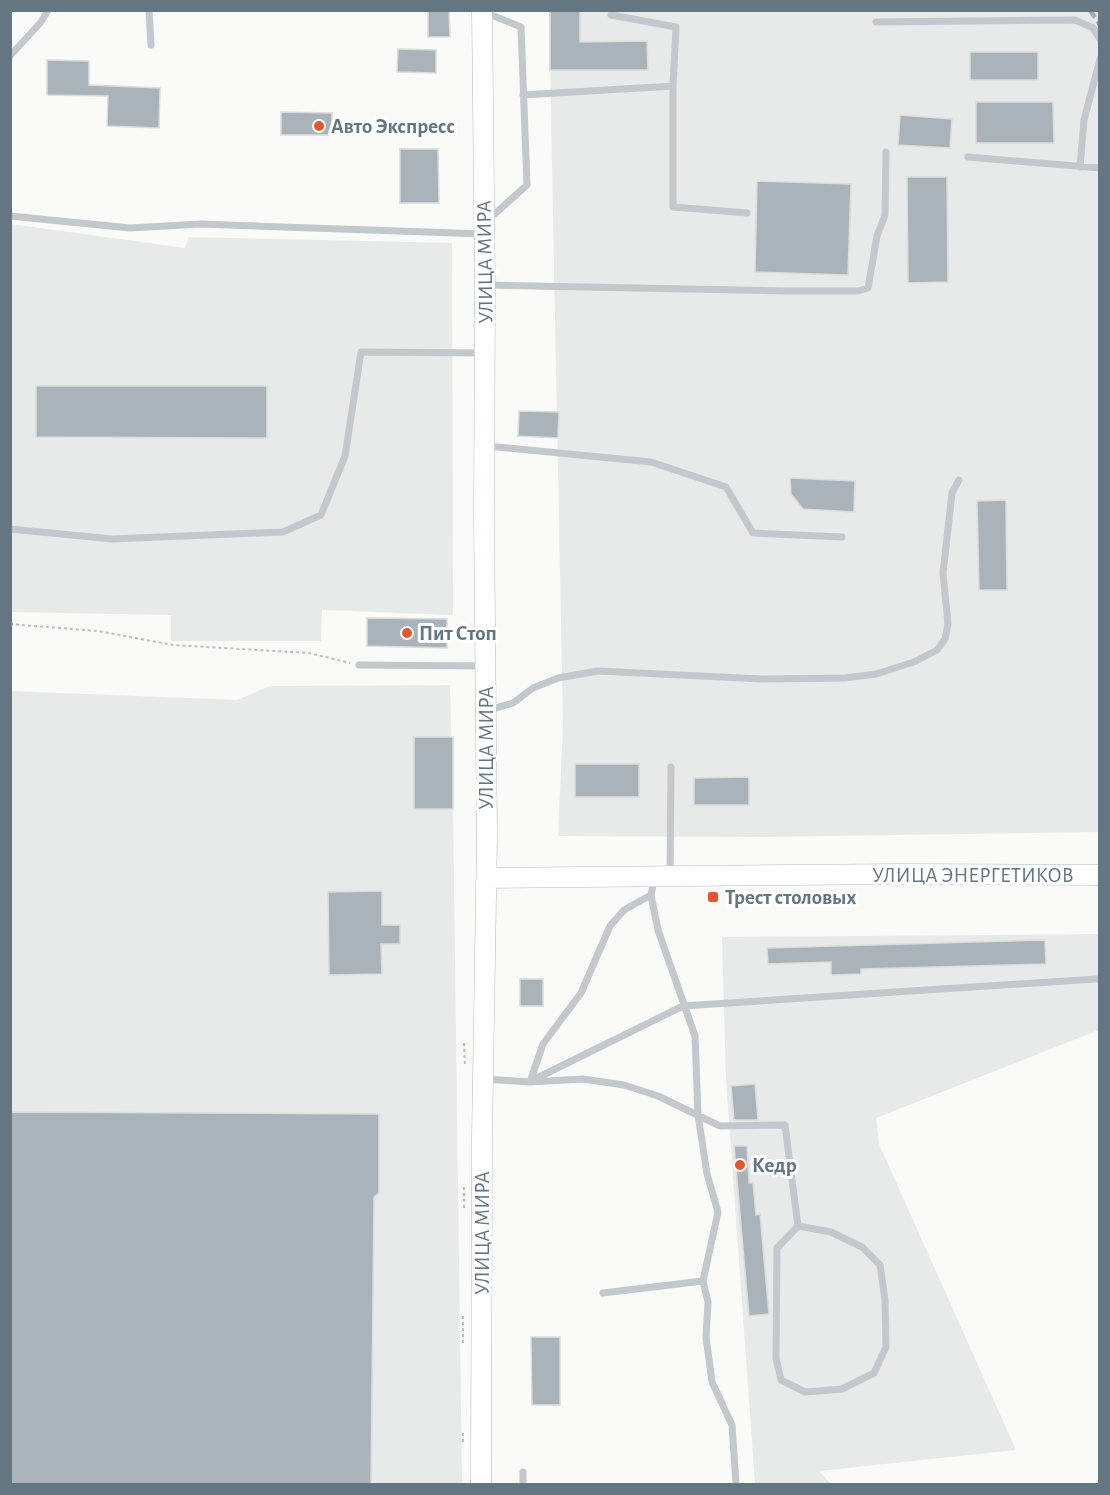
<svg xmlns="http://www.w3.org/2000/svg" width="1110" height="1495" viewBox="0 0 1110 1495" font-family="'Alegreya Sans',sans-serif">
	<rect width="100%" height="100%" fill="#fafaf8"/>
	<path fill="#e8e9e9" d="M549 11H1099V832L763 837 558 836 563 726Z
		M11 224 185 248 189 237 452 243 453 615 322 610 321 641H171V615L11 612Z
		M450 685 453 809 462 1484H11V691L237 700 270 686Z
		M1099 934V1030L876 1118 879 1144 1016 1450 819 1471 831 1484H755L726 1080 722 937Z"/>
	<path fill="#aab3b9" stroke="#dcdcda" stroke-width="1.5" d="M428 10H449L450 37H428Z
		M550 10H580V42L647 41 648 70H550Z
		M398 49 436 50V73L397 72Z
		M970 52H1038V80H970Z
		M47 60 89 61V85L160 88 159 128 107 126 108 96 47 95Z
		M976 102H1053L1054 143H976Z
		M281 112 332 113V135H281Z
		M900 115 952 119 950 148 898 145Z
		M400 149H438L439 203H400Z
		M907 177H947L948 282 908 283Z
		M757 181 851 184 848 275 755 272Z
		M36 386H267V438L36 437Z
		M519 411 559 412 558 438 518 436Z
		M790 478 855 481 854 512 803 509 791 494Z
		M1006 500 1007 590H979L977 501Z
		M367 618 447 619V648L367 646Z
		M414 737H453V809H414Z
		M575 764H639V797H575Z
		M749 777V805H694V778Z
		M382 891V925H400V944H381L382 974 329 975 328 892Z
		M1045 940 1046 964 861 969V974L831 975V962L768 964 767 948Z
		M520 979H543V1006H520Z
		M755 1084 758 1120H734L731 1086Z
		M10 1112 379 1114V1193L374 1197 371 1485H10Z
		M734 1146H747L749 1183H753L756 1215 760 1214 769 1314 749 1316Z
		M531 1337H560V1405H532Z"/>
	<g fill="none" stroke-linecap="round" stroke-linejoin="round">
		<g stroke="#b3babf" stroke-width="21">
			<path id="secondary" d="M487 878 900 874 1100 875
				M481 1484 482 1138 487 836 484 518 485 285 482 10"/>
		</g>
		<path stroke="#bbbfc2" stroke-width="2" stroke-dasharray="3 3" stroke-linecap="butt" d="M10 624 98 631 173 645 309 653 350 663
			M464 1043 465 1067
			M464 1187V1208
			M463 1316V1343
			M463 1433V1445"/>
		<path stroke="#c3c8cc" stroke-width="7" d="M149 10 151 45
			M484 12 521 27 527 185 488 220
			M876 22 1075 20 1093 28 1100 39
			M10 56 41 22 48 10
			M673 86V207L747 213
			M523 95 673 86 676 27 611 15
			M968 157 1100 168
			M1080 167 1084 120 1100 59
			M10 216 130 228 200 224 484 234
			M487 285 786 291H858L868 288 877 236 885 215 886 152
			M487 446 651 462 726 487 753 533 842 537
			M10 529 112 539 283 532 321 515 345 456 361 352 483 353
			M359 665 483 666
			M489 710 513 703 533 688 558 678 598 671 762 679 845 678 876 674 914 662 937 650 945 639 948 624 943 573 952 493 959 480
			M670 874 671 767
			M654 879 651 895 658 930 695 1036 698 1115 707 1174 718 1212 703 1281 708 1302 706 1337 712 1382 732 1425 736 1484
			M486 1079 530 1082 583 1079 624 1085 658 1096 720 1126 785 1125 798 1226 831 1232 862 1247 880 1265 885 1300 886 1347 874 1373 842 1389 805 1392 781 1380 776 1358 777 1248 798 1226
			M535 1079 683 1006 1096 979
			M530 1082 543 1044 581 993 610 926 624 910 651 895
			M603 1293 703 1281
			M523 1472V1484"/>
		<use href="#secondary" stroke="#fff" stroke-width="20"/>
		<path stroke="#a2aab0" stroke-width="4.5" stroke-dasharray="9 4.5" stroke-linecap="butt" d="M1090 10 1100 25"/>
	</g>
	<g fill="#e4572e" stroke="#fff" stroke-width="2">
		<circle cx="319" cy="126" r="6"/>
		<circle cx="407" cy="633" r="6"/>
		<rect x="707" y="891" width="12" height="12" rx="3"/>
		<circle cx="740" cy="1165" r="6"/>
	</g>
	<g text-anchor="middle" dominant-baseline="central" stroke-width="6" stroke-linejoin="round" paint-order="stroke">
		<g font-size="21" font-weight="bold" fill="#657683" stroke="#fff" text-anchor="start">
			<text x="331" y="126">Авто Экспресс</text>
			<text x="419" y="633">Пит Стоп</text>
			<text x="725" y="897">Трест столовых</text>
			<text x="752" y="1165">Кедр</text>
		</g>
		<g font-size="21" fill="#657683" stroke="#fff">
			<text transform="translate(485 262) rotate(-91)">УЛИЦА МИРА</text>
			<text transform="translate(486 748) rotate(-90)">УЛИЦА МИРА</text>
			<text x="973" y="875">УЛИЦА ЭНЕРГЕТИКОВ</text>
			<text transform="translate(482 1233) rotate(-90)">УЛИЦА МИРА</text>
		</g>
	</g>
	<rect width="1110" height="1495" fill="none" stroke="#657683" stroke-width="24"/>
</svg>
